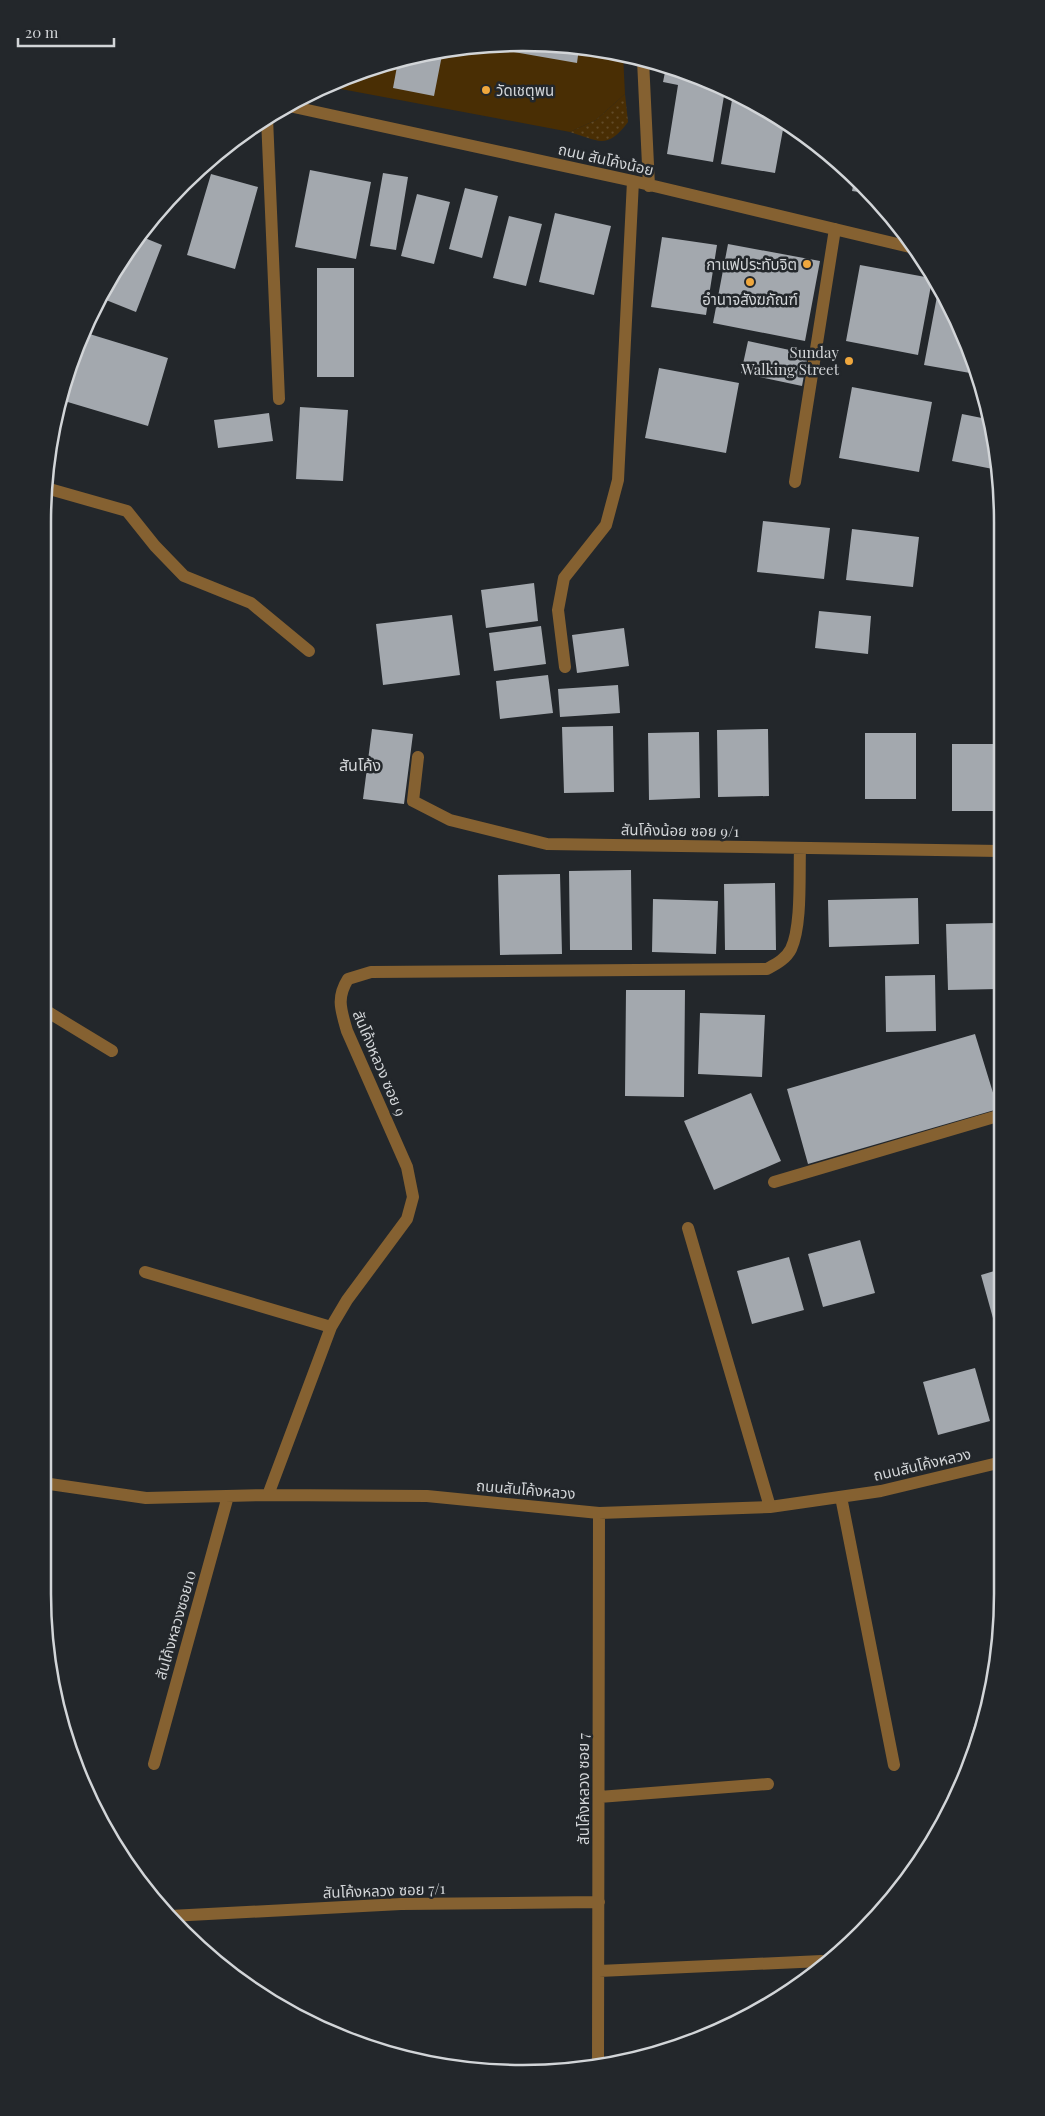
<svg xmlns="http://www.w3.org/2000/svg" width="1045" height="2116" viewBox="0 0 1045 2116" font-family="'Playfair Display','Noto Sans Thai',serif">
	<defs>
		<pattern id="garden-dots" width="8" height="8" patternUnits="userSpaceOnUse" patternTransform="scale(1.25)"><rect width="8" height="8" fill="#492e04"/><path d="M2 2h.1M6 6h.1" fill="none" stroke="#624b28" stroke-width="1.8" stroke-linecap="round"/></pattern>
	</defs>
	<rect width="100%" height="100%" fill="#23272b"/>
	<path fill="#492e04" d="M523 43 623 54 625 94 596 120 570 132 325 86 339 79 429 52Z"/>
	<path fill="url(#garden-dots)" d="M625 94 628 122C607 150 599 141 570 132L596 120Z"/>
	<path fill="#a3a8ae" d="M523 43 579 48 577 63 485 47Z
		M443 50 434 96 393 88 398 61 429 52Z
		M666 67 706 79 725 90 713 162 667 154 678 85 663 82Z
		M733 94 784 124 775 173 721 164Z
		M310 170 371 182 356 259 295 247Z
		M383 173 408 177 396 250 370 246Z
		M211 174 258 187 235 269 187 255Z
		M854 181 866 193 852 191Z
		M465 188 498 196 482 258 449 249Z
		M417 194 450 202 434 264 401 256Z
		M555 213 611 226 594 295 539 282Z
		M509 216 542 224 526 286 493 278Z
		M140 236 162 245 136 312 101 298 124 256Z
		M662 237 717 245 706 315 651 307Z
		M728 244 820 261 805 341 713 323Z
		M860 265 931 278 932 280 918 355 846 341Z
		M317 268H354V377H317Z
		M938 291 966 339 976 374 924 365Z
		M83 332 168 358 148 426 61 400Z
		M748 341 808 354 802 386 741 373Z
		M659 368 739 383 726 453 645 438Z
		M852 387 932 402 919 472 839 458Z
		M300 407 348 410 343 481 296 479Z
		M269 413 273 441 218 448 214 420Z
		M962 414 987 419 998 460V470L952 461Z
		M763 521 830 528 824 579 757 572Z
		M852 529 919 537 913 587 846 580Z
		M534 583 538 621 486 628 481 590Z
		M819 611 871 616 868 654 815 648Z
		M452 615 460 675 383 685 376 624Z
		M541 626 546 664 494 671 489 633Z
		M624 628 629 666 577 673 572 635Z
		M548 675 553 713 500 719 496 681Z
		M618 685 620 713 560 717 558 689Z
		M613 726 614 792 564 793 562 727Z
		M372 729 413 734 404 804 363 799Z
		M768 729 769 796 718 797 717 730Z
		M699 732 700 798 649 800 648 733Z
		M865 733H916V799H865Z
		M952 744H999L1000 811H952Z
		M631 870 632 950H570L569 871Z
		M560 874 562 954 500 955 498 875Z
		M775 883 776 950H725L724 884Z
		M918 898 919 944 829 947 828 900Z
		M653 899 718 901 716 954 652 952Z
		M997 923 998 989 948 990 946 924Z
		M935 975 936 1031 886 1032 885 976Z
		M626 990H685L684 1097 625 1096Z
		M700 1013 765 1015 762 1077 698 1074Z
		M975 1034 998 1109 808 1164 787 1089Z
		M751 1093 781 1161 714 1190 684 1121Z
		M860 1240 875 1293 823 1307 808 1254Z
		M789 1257 804 1310 752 1324 737 1271Z
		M1001 1269 1002 1327 996 1329 981 1275Z
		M975 1368 990 1421 938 1435 923 1382Z
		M975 1723 982 1725 964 1780 958 1779Z"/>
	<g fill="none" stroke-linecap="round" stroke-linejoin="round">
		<path stroke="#856131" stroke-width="12" d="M643 60 649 186
			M289 106 633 181 914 248
			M267 118 279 399
			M795 482 835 229
			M46 488 127 511 155 546 184 576 251 603 309 651
			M565 667 558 610 564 578 606 525 618 480 633 181
			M418 757 413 801 450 820 547 844 1000 851
			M43 1009 112 1051
			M774 1182 1001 1115
			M688 1228 770 1507
			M145 1272 331 1327
			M43 1483 146 1498 268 1495 427 1496 599 1513 770 1507 881 1491 1002 1462
			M268 1495 331 1327 347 1300 407 1219 413 1197 407 1167 347 1031C341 1010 336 998 348 979L371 972 767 969C776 964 786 959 791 949 802 926 799 875 800 848
			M841 1497 894 1765
			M154 1764 228 1496
			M599 1797 768 1784
			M170 1916 401 1904 599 1902
			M599 1971 822 1961
			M598 2065 599 1513"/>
	</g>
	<g fill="#efa73d" stroke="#23272b" stroke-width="2">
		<circle cx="486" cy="90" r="5"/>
		<circle cx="807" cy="264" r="5"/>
		<circle cx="750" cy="282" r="5"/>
		<circle cx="849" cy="361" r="5"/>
	</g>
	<g text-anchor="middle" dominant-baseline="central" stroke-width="5" stroke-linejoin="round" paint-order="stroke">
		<g font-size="15" fill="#d2d5d8" stroke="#23272b" text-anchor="end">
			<text x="496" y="90" text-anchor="start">วัดเชตุพน</text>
			<text x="797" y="264">กาแฟประทับจิต</text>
			<text x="750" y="299" text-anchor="middle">อำนาจสังฆภัณฑ์</text>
			<text x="839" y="352">Sunday<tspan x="839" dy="17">Walking Street</tspan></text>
		</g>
		<g font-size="15" fill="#d2d5d8" stroke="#23272b">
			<text transform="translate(606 159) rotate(13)">ถนน สันโค้งน้อย</text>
			<text transform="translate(680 830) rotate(1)">สันโค้งน้อย ซอย 9/1</text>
			<text transform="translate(380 1063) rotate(67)">สันโค้งหลวง ซอย 9</text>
			<text transform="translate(922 1464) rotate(-13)">ถนนสันโค้งหลวง</text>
			<text transform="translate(526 1489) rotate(5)">ถนนสันโค้งหลวง</text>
			<text transform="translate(175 1625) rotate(-74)">สันโค้งหลวงซอย10</text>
			<text transform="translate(583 1789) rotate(-90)">สันโค้งหลวง ซอย 7</text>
			<text transform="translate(384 1890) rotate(-2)">สันโค้งหลวง ซอย 7/1</text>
		</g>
		<g font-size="16" fill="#d2d5d8" stroke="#23272b">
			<text x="360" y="764">สันโค้ง</text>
		</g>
	</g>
	<path d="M0 0H1045V2116H0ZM522 51H523A471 471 0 0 1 994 522V1594A471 471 0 0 1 523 2065H522A471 471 0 0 1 51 1594V522A471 471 0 0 1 522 51Z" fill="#23272b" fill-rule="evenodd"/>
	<path fill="none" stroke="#d2d5d8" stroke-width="2.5" d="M522 51H523A471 471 0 0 1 994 522V1594A471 471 0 0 1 523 2065H522A471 471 0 0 1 51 1594V522A471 471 0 0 1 522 51Z"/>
	<path d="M18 38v8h96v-8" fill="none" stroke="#d2d5d8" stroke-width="2.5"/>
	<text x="25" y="38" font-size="15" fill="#d2d5d8" stroke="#23272b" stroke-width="4" paint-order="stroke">20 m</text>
</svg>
